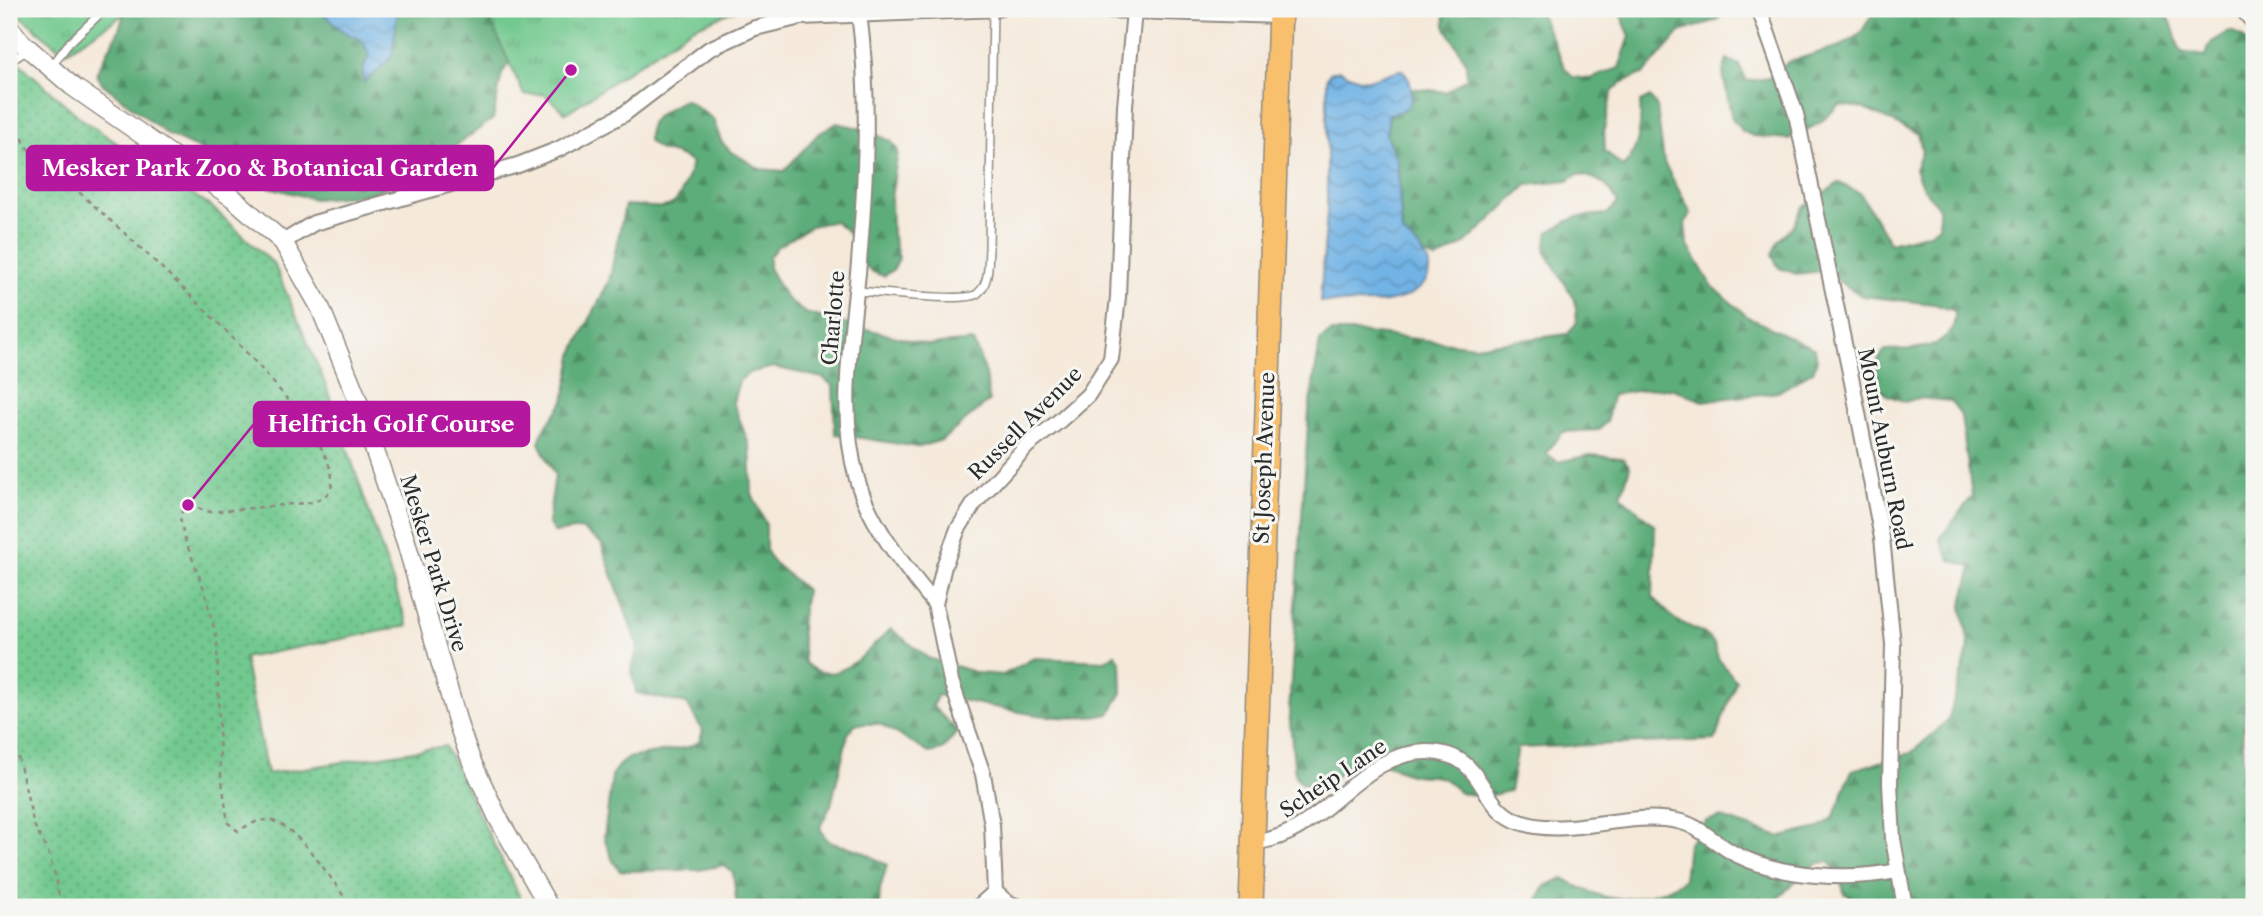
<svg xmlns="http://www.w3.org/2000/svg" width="2263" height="916" viewBox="0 0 2263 916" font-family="'Libre Caslon Text',serif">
	<defs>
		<pattern id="grass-dots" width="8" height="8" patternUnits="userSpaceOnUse" patternTransform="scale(1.75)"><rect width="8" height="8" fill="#72c98f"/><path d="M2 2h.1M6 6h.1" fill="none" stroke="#5ea375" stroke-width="1.8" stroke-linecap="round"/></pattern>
		<pattern id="forest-firs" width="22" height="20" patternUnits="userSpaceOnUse" patternTransform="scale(1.75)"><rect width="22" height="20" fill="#5dad7a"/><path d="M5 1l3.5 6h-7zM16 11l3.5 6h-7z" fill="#4d8d64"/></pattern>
		<pattern id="park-tufts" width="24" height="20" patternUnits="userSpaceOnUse" patternTransform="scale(1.75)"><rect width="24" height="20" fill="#72c98f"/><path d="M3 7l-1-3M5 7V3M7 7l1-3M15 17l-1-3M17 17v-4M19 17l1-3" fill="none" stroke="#5ea375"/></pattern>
		<pattern id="water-waves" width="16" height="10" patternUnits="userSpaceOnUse" patternTransform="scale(1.75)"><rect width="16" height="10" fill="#71b3e5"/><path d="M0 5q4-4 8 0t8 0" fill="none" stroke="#5d92ba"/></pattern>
	</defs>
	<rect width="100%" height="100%" fill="#f6f6f2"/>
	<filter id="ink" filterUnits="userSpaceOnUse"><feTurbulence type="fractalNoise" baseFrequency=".0143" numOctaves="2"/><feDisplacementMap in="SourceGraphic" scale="14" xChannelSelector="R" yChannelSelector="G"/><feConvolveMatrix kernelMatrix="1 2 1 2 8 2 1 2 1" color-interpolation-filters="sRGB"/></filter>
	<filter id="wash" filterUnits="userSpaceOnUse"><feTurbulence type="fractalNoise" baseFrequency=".00686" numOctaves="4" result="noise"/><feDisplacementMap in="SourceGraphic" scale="28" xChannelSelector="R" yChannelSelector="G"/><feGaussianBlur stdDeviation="1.57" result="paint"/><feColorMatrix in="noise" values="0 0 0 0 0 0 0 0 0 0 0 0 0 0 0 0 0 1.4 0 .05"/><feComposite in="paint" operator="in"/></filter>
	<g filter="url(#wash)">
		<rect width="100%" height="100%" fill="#f5e9da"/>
		<path fill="url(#grass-dots)" stroke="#4e7a5d" stroke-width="2" d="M9 54 83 120 213 208 274 264 325 383 408 626 244 658 267 774 445 746 525 907H9Z"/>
		<path fill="url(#forest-firs)" stroke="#446c52" stroke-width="2" d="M126 9H318L344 32 362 40 369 54 363 70 364 81 395 27 398 9H531L532 34 502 73 493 119 411 178 365 195 314 199 269 187 225 161 168 135 103 84 96 74 118 32Z
			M1444 9H1538L1565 68 1573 77 1590 79 1619 68 1630 36 1618 9H1729L1717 20 1680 32 1645 73 1621 83 1612 92 1604 129 1605 151 1623 167C1639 151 1642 124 1640 102L1650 97 1657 107 1664 163 1691 213 1685 223 1687 244 1711 285 1748 317 1815 349 1817 360 1813 371 1778 392 1703 401 1674 389 1653 388 1612 395 1607 421 1599 430 1563 432 1546 453 1558 462 1590 455 1623 458 1630 467 1621 496 1655 526 1653 597 1674 619 1705 634 1714 643 1718 658 1736 681 1715 740 1518 748 1510 791 1483 797 1458 792C1441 767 1426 781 1404 772 1386 765 1377 758 1357 756L1354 768 1319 784 1303 785 1295 775 1289 711 1309 410 1320 341 1331 332H1358L1475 346 1568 334 1577 322 1575 300 1545 251 1548 232 1576 217 1607 214 1618 203C1607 183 1601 179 1578 174L1568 181 1527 185 1465 244 1436 260 1425 255 1402 232 1397 161 1386 135 1389 114C1409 108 1409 109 1411 88L1446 92 1467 78 1466 62 1445 26Z
			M1876 9H2163C2174 21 2174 37 2181 52L2205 56 2212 42 2231 31 2242 36 2254 48V620C2253 668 2240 716 2243 764 2244 782 2253 799 2254 816 2257 847 2251 877 2248 907H1870L1844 893 1840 879 1830 862 1818 863 1808 869 1769 907H1534L1545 886 1564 878C1575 887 1606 900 1621 899 1640 899 1670 891 1684 879L1688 844 1706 821 1719 817 1781 837 1819 828 1833 818 1852 770 1911 753 1948 721 1969 647 1962 606 1972 567 1950 560 1940 539 1972 496 1961 416 1951 401 1918 398 1905 402 1887 395 1874 383 1878 360 1885 350C1914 349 1957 351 1955 311L1934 304 1862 296 1823 271 1796 274 1779 268 1772 255 1779 240 1794 225 1802 208 1839 183 1860 193 1890 243 1929 233 1939 226V208L1922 186 1915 169 1922 152 1918 134 1863 108 1839 105 1820 123 1788 139 1753 136 1742 131 1732 119 1723 73 1727 59 1739 65 1747 81 1769 78 1788 62 1840 46 1860 34Z
			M685 99 713 119 721 141 729 150 760 169 784 171 817 135 837 123 860 128 891 141 898 151 891 198 892 234 899 258 894 269 884 276C856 269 865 256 852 237 848 231 840 226 835 221L811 226 777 247 769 257V268L786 298 805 313 928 345 973 341 986 374 989 401 942 440 918 447 835 434 833 386 823 378 773 367 749 373 739 381 733 402 750 447 752 494 766 525V549L771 560 806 590 801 625 804 662C834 693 868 650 891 629L928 658 978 673 1003 675 1034 658 1105 661 1115 654 1121 663 1122 693 1109 714C1059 726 988 705 937 695L933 707 958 731 942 750 929 753 880 724H855L848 734 831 805 820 827C827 848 838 843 856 849 867 853 877 860 887 865L880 889 879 907H737L733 873 724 865 699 870 620 871 613 861 604 837 612 776 618 766 628 758 689 747 699 742 703 731 687 704 636 693 632 670 638 647 601 543 581 529 555 533 548 523 555 475 539 443 543 431 564 401 574 351 609 281 625 205C677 209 676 213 692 163 675 149 664 157 648 141 647 115 665 111 685 99Z"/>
		<path fill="url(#park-tufts)" stroke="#4e7a5d" stroke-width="2" d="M12 9H132L64 53Z
			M485 9H738L692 28 566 113 544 94 524 95Z"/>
		<path fill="url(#water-waves)" stroke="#4e6f88" stroke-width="2" d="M318 9H398L392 56 380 69 364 82 363 70 369 54 362 40 344 32Z
			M1339 70C1346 73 1354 78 1361 79 1374 82 1389 71 1402 70 1411 76 1416 100 1406 108 1402 112 1394 113 1389 114L1386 135 1397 161 1402 232C1409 239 1421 247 1425 256 1430 264 1431 274 1425 282 1404 311 1352 302 1320 302L1327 212V78L1330 73Z"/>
	</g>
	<g filter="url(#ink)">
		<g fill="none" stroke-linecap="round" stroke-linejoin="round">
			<g stroke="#908a82" stroke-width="10">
				<path id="service" d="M9 62 29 49
					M51 67 69 43 105 9
					M857 291C876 292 965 303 977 294 990 284 988 263 989 248L993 9"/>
			</g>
			<g stroke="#908a82" stroke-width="18">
				<path id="minor" d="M1076 9 1279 16
					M1759 9 1796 114 1852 382 1882 538 1893 644 1890 784 1893 839 1905 907
					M2242 9 2254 23
					M859 13C870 96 866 179 859 262 853 333 837 408 857 479 870 525 905 567 935 604
					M283 242 314 223 518 165 559 149 624 114 709 49 755 28 801 17 998 9
					M1253 842C1322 839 1359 750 1428 752 1485 753 1477 803 1515 820 1562 841 1624 810 1677 821 1700 825 1716 845 1737 855 1782 877 1849 881 1897 871
					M995 892 992 825 983 774 951 681 935 604 944 566 958 529 974 504 1027 446 1058 422 1088 395 1111 359 1118 297 1125 106 1134 11
					M995 892 1008 903 1019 907
					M978 907 995 892"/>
			</g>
			<g stroke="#908a82" stroke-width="21">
				<path id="tertiary" d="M9 27 21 42 72 86 233 198 283 242 320 307 355 393 406 542 459 727 471 760 498 818 549 907"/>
			</g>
			<g stroke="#908a82" stroke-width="26">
				<path id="primary" d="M1251 907 1280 9"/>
			</g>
			<path stroke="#908a82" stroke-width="2.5" stroke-dasharray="5 5" stroke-linecap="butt" d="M9 123C20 129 23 143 31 152 39 159 50 163 58 170 66 177 72 186 80 193 129 237 339 423 332 484 331 494 322 498 314 502L210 512 195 507 183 509 180 517 184 537 204 589 217 640 220 767 228 823 238 831C246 826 259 819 269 820 297 824 335 884 351 907
				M9 631V634
				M9 718 34 825 48 852 55 875 61 907"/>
			<use href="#service" stroke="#fff" stroke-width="7"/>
			<use href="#minor" stroke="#fff" stroke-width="14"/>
			<use href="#tertiary" stroke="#fff" stroke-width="18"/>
			<use href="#primary" stroke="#f8bf6c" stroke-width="23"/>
		</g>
	</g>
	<g text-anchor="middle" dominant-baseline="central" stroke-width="6" stroke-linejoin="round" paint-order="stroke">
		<g font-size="21" fill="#2b2b2b" stroke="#f6f6f2">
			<text transform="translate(833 318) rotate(-85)">Charlotte</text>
			<text transform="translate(1025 423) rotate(-45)">Russell Avenue</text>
			<text transform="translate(1885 449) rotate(79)">Mount Auburn Road</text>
			<text transform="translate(1264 458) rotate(-88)">St Joseph Avenue</text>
			<text transform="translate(434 563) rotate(73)">Mesker Park Drive</text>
			<text transform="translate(1333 778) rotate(-34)">Scheip Lane</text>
		</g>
	</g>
	<path fill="none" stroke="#b5179e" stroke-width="2.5" d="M571 70L493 168M188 505L254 424"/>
	<g fill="#b5179e" stroke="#f6f6f2" stroke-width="2.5">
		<circle cx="571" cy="70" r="7"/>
		<circle cx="188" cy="505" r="7"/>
	</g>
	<g fill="#b5179e" stroke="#b5179e" stroke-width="2.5">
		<rect x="27" y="146" width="466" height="44" rx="7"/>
		<rect x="254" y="402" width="275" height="44" rx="7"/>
	</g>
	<g font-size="23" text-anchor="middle" font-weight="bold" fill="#fff">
		<text x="260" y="176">Mesker Park Zoo &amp; Botanical Garden</text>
		<text x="391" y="432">Helfrich Golf Course</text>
	</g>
	<rect width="2263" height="916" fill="none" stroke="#f6f6f2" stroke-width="35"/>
</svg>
